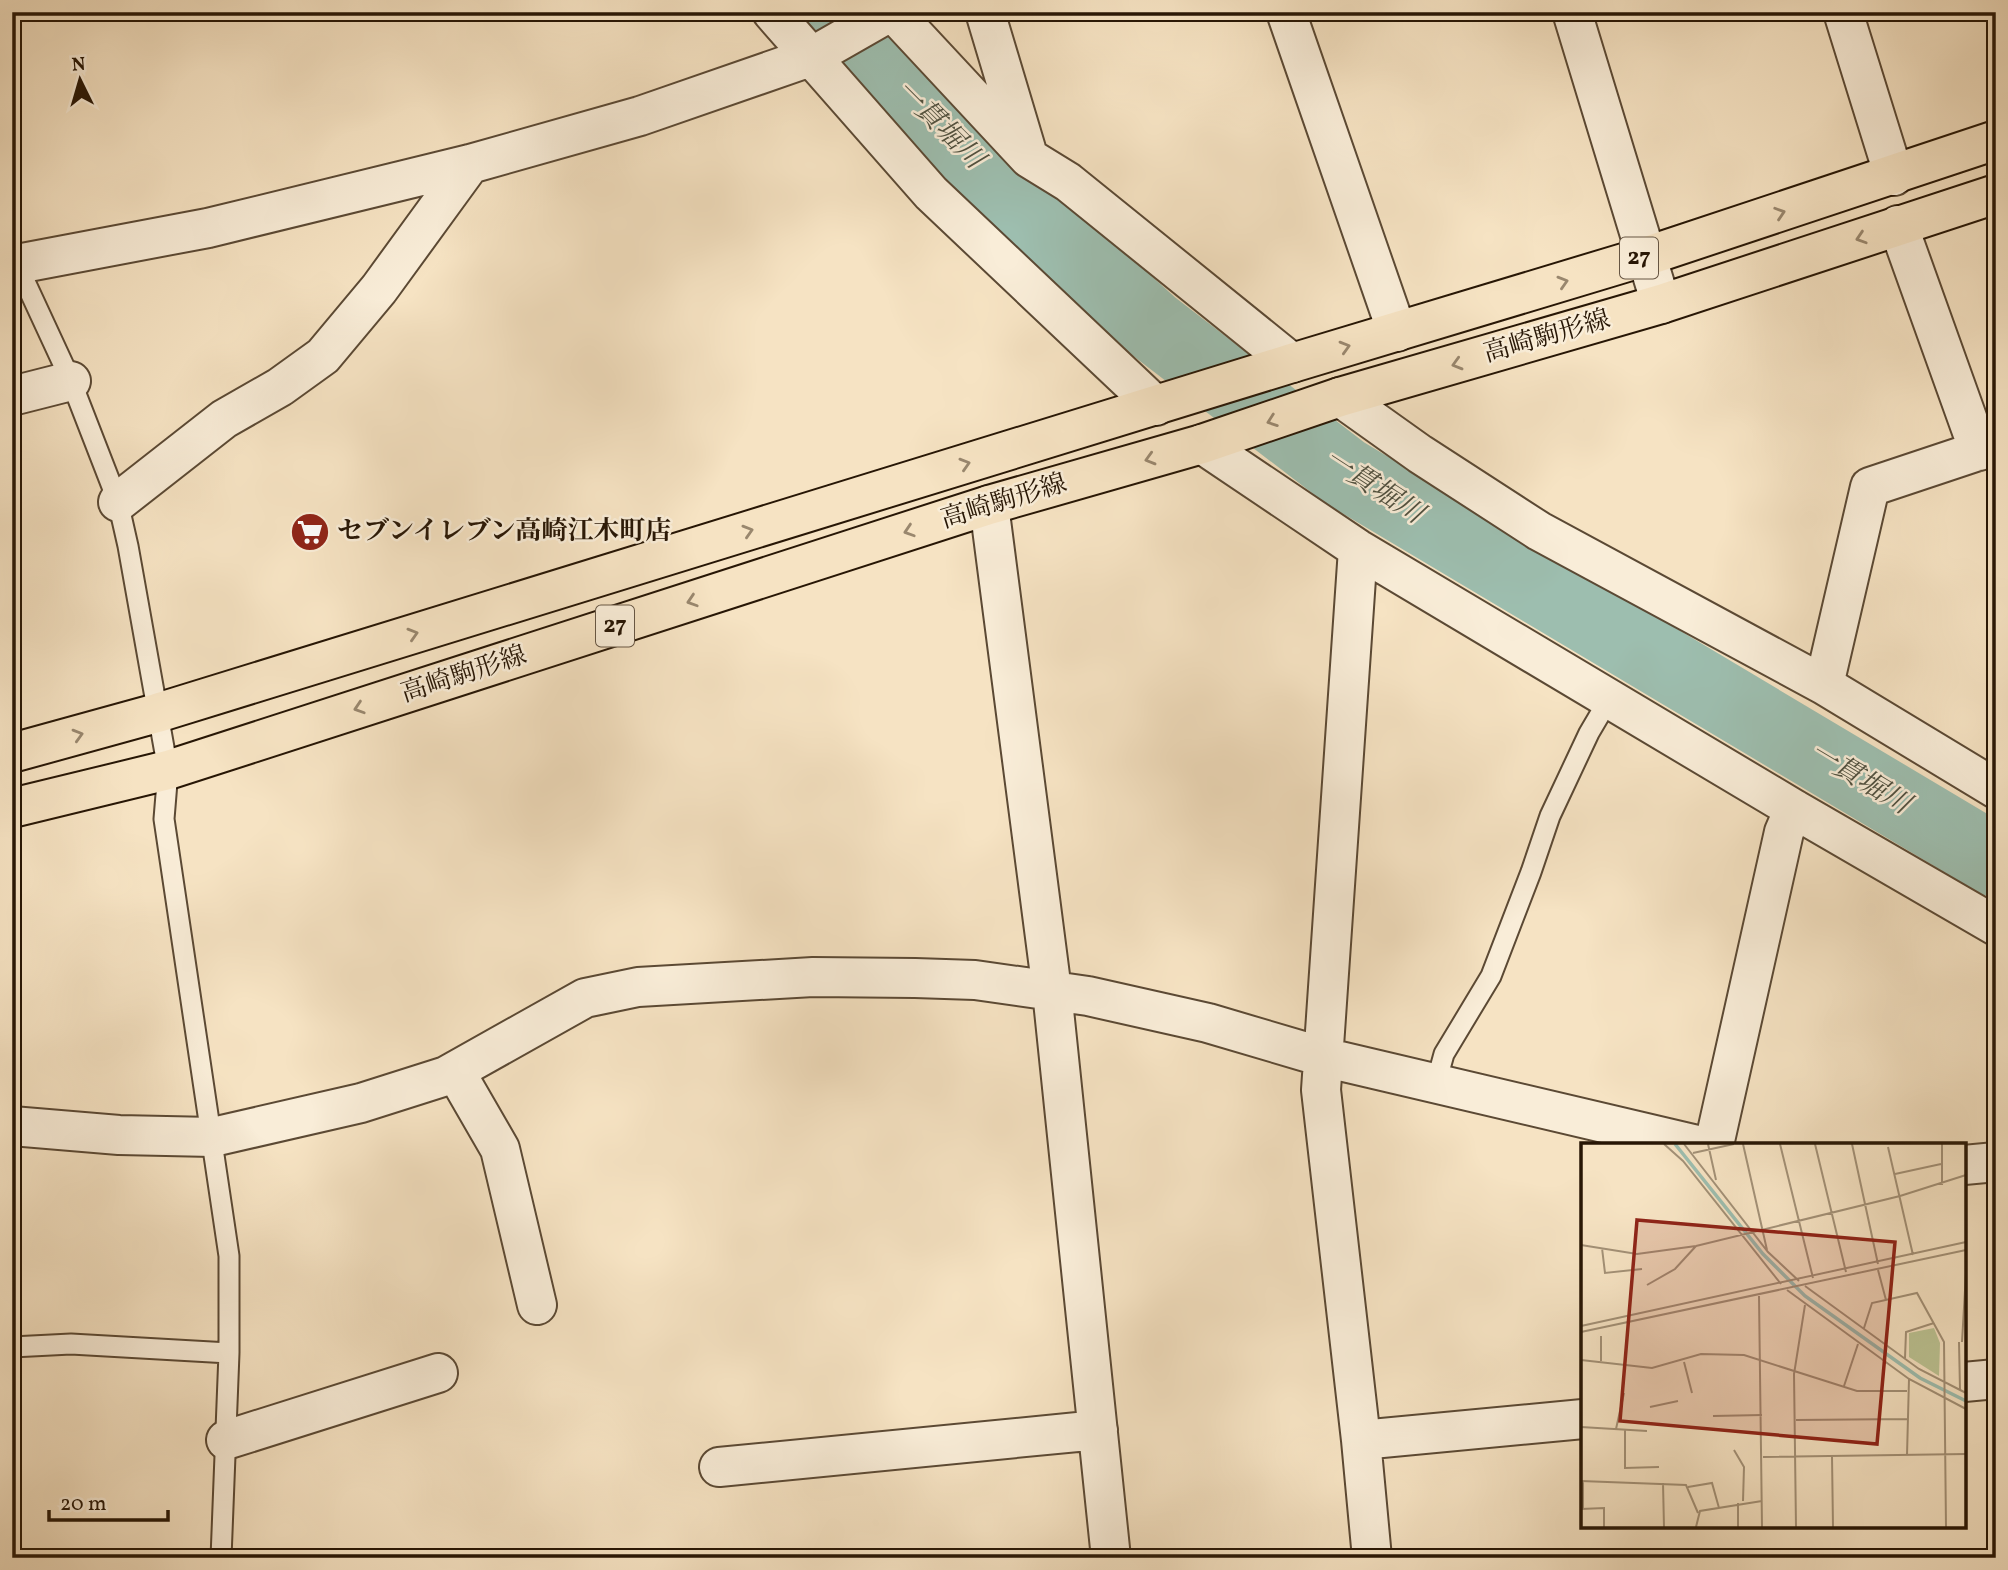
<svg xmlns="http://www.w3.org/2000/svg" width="2008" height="1570" viewBox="0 0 2008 1570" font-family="Vollkorn,'Noto Serif JP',serif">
	<rect width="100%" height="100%" fill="#f6e3c3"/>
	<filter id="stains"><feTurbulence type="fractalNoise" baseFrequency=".00286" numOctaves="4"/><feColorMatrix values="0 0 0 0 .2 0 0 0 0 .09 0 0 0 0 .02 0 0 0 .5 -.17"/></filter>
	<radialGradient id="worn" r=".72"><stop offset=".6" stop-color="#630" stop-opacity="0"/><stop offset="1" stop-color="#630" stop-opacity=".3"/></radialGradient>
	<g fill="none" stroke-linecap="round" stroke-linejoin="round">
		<path stroke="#9dbeaf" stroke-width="72" d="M827 12 995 182 1152 325 1345 473 1996 861"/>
		<g stroke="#5b4934" stroke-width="23">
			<path id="service" d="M15 260 71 381 118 502 128 546 168 770 164 819 229 1256V1353L221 1558
				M1436 1083 1444 1054 1491 976 1531 872 1550 816 1589 733 1609 699
				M12 1347 71 1344 229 1353"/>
		</g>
		<g stroke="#5b4934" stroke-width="42">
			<path id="minor" d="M772 12 931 193 1156 406
				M893 12 1029 158 1068 182 1292 363
				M985 12 1026 149
				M1286 12 1397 332
				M1572 12 1661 304
				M1843 12 1894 176
				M1898 225 1979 451
				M12 265 208 228 470 164 640 116 813 56 890 12
				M12 396 71 381
				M1340 397 1420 454 1539 531 1824 685 1996 789
				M1202 444 1358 549 1794 809 1996 926
				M118 502 224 419 280 387 323 356 379 289 470 164
				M989 505 1052 991 1111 1558
				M1358 549 1321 1090 1361 1440 1372 1558
				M1824 685 1870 487 1996 445
				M455 1071 500 1149 537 1305
				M12 1126 119 1135 213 1137 361 1103 446 1076 585 998 638 987 813 977 915 978 975 980 1088 996 1208 1023 1323 1057 1697 1145
				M1714 1145 1784 832 1794 809
				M1964 1165 1996 1162
				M1964 1382 1996 1379
				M226 1440 438 1373
				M1361 1440 1583 1419
				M719 1467 1098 1430"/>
		</g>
		<g stroke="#271605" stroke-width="42">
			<path id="primary" d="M12 753 157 713 1292 363 1647 256 1996 140
				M12 808 168 770 989 505 1202 444 1340 397 1661 304 1996 194"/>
		</g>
		<use href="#service" stroke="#f9edd8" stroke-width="19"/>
		<use href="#minor" stroke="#f9edd8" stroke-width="38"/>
		<use href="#primary" stroke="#f6e3c3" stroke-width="38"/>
	</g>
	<defs><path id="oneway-chevron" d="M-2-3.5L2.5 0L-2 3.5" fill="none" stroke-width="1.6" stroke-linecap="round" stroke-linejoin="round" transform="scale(1.75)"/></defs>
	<g stroke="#99876e">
		<use href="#oneway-chevron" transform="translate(1780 213) rotate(-18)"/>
		<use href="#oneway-chevron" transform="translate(1861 238) rotate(162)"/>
		<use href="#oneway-chevron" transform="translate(1563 282) rotate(-17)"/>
		<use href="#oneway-chevron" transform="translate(1345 347) rotate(-16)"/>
		<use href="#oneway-chevron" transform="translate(1457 364) rotate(164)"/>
		<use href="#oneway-chevron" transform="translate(1272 421) rotate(161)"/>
		<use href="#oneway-chevron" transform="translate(1150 459) rotate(164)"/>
		<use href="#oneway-chevron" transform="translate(965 464) rotate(-17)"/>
		<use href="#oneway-chevron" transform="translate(748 531) rotate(-17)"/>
		<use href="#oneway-chevron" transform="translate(909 531) rotate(162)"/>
		<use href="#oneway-chevron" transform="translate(692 601) rotate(162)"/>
		<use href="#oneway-chevron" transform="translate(413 634) rotate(-17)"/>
		<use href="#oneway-chevron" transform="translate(359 708) rotate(162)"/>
		<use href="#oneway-chevron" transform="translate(78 735) rotate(-16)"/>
	</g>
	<defs>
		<g id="supermarket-disc" transform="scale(2.0125)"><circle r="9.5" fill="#8f2418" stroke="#f9edd8"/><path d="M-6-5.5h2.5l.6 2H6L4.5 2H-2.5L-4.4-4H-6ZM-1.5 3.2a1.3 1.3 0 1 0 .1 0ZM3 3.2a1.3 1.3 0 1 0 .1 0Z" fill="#fff"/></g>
	</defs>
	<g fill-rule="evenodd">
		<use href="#supermarket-disc" x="310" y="532"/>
	</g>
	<g text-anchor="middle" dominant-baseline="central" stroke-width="5" stroke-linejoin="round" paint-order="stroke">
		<g fill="#f9edd8" stroke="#665644" stroke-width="2">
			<rect x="1620" y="237.5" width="38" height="41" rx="5"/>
			<rect x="596" y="605.5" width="38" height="41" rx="5"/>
		</g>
		<g font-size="24" font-weight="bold" fill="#271605">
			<text x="1639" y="258">27</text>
			<text x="615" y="626">27</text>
		</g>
		<g font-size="26" fill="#271605" stroke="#f9edd8">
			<text transform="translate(1547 337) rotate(-16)">高崎駒形線</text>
			<text transform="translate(1004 502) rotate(-17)">高崎駒形線</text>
			<text transform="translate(464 675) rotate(-18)">高崎駒形線</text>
		</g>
		<g font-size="26" font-weight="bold" fill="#271605" stroke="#f9edd8" text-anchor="start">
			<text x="337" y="532">セブンイレブン高崎江木町店</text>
		</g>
		<g font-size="28" font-style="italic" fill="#505140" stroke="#f9edd8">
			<text transform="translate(939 125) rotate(45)">一貫堀川</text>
			<text transform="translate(1373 487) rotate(33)">一貫堀川</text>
			<text transform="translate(1859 779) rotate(31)">一貫堀川</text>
		</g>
	</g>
	<g transform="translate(1581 1143)">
		<rect width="385" height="385" fill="#f6e3c3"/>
		<path d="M353 185 359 200 358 233 328 214V190Z" fill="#bcc494"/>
		<path fill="none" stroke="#9dbeaf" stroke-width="3.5" d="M94 1 182 111 224 153 339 235 385 258"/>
		<path fill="none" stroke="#a39177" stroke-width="2" d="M83 1 102 18 200 141M103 1 187 109 218 138M127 1 135 37M162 1 186 107M199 1 232 135M234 1 265 129M271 1 297 121M307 4 332 112M112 10 153 1M314 31 360 21M361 42V1M0 102 56 111 115 103 319 53 385 32M21 105 24 130 61 126M297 127 305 157M66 142 94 126 115 103M224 143 338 226 385 250M206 147 328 236 385 266M178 153 181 384M0 183 385 99M283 185 291 160 336 150 363 199 365 384M0 189 385 107M378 199 379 247M381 199 385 130M324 215 325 189 353 180M0 217 71 225 120 211 163 212 276 248H326M20 218V193M103 219 111 250M263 243 277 201M69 264 97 258M132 273 181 272M215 277 326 276M0 284 66 288M35 286 43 250M44 286V325L78 324M153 307 163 324 162 358M326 312 328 236M251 313 252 384M182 314 385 311M0 338 105 342 117 370M82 340 83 384M107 344 131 340 138 365M157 360V384M0 366 23 365V384M2 366V338M115 384 119 368 181 358M215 384 213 231 224 162"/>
		<path fill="#8f2418" fill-opacity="0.15" stroke="#8f2418" stroke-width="3.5" d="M56 77 314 99 296 301 39 278Z"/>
		<rect width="385" height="385" fill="none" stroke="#271605" stroke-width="3.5"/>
	</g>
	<rect width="2008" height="1570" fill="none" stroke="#f6e3c3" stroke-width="42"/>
	<rect x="14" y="14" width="1980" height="1542" fill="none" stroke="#271605" stroke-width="3.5"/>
	<rect x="21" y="21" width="1966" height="1528" fill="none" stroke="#271605" stroke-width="2"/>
	<g transform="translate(80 80) rotate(355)" stroke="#f9edd8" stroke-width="5" paint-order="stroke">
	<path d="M0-5L12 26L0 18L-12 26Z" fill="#271605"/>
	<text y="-10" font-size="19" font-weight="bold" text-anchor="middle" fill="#271605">N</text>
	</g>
	<path d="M49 1510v10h119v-10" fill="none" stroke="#271605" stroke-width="3.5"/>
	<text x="60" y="1510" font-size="21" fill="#271605" stroke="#f9edd8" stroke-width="5" paint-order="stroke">20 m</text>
	<rect width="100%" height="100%" filter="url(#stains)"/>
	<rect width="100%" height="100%" fill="url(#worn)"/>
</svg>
